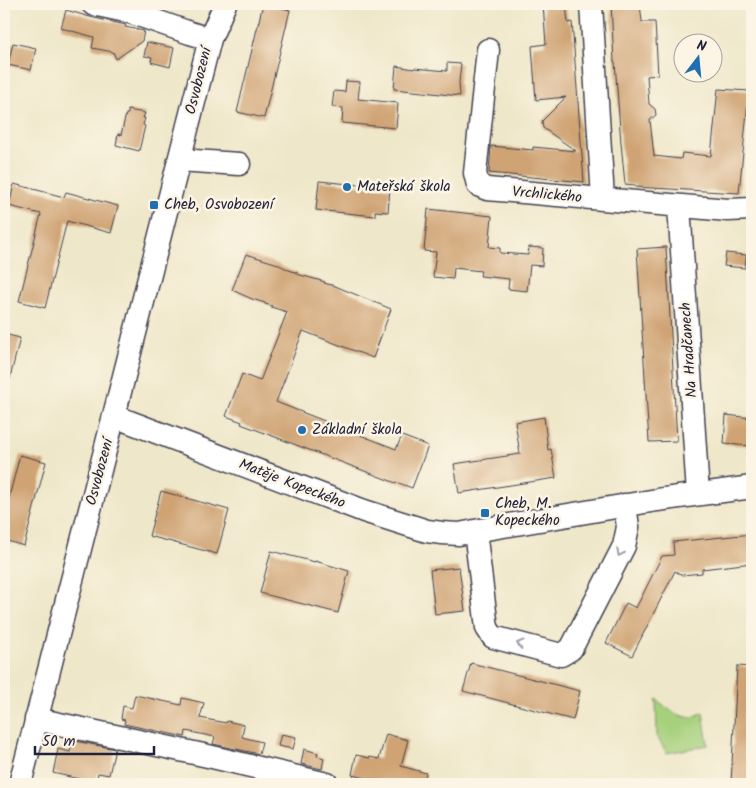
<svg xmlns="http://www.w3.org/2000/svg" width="756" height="788" viewBox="0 0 756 788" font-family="Kalam,sans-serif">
	<rect width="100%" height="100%" fill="#fcf5e5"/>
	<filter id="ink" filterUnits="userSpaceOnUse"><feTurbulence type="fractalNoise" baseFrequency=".02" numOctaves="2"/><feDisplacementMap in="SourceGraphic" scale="10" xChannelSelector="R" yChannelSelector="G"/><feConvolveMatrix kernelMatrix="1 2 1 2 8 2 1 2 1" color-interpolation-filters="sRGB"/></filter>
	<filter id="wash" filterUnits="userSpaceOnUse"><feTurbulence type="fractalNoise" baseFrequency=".0096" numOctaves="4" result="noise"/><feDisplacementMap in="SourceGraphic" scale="20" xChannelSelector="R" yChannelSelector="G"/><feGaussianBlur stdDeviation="1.12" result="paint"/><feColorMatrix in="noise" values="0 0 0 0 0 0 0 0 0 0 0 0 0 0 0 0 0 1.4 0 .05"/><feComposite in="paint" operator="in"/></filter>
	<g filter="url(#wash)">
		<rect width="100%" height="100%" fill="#efe7c9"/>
		<path fill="#a5d07c" stroke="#64795c" d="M656 699C664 706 680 719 692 717 696 716 700 714 703 712L708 745 667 753 657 737Z"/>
		<g id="blocks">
			<path fill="#cfa373" d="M263 4 290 10 264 118 237 112Z
				M543 4H566L568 23 572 22 584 182 489 173 491 146 533 150V147L576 151 543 128 542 121 566 97 536 100 532 46 546 44Z
				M611 4H640L642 22H655L658 75 647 76 649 104 655 109 656 115 650 120 654 156 681 159 682 153 711 156 718 89 749 91 739 193 635 187V185L625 184 621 143 615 62H614Z
				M66 10 90 17 126 25 125 27 144 31 142 41 116 59 113 52 92 48 94 37 61 28Z
				M147 42 174 48 170 67 151 62 152 57 144 56Z
				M13 43 36 48 31 70 8 65Z
				M447 63 461 64 459 82 460 96 394 89 396 66 414 69V68L447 71Z
				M346 81 360 82 358 99 398 103 396 128 342 123 343 108 332 107 334 91 345 92Z
				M128 110 145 113 143 118H145L143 125 145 126 139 151 116 145 118 134 121 135 126 114H128Z
				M319 181 390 188 388 212 375 211V216L316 210Z
				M14 184 64 197 66 192 118 206 111 233 67 221 45 308 19 301 41 214 9 206Z
				M428 209 492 216 489 247 500 248V253L528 255 529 247 543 248 542 266 530 265 527 291 508 289 509 279 480 276 481 271 454 268 453 279 433 277 436 252 424 251Z
				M666 247 677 441 649 442 637 249Z
				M726 253 746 255 745 268 724 266Z
				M246 254 275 263 289 270 298 273 297 274 325 282 324 283 335 286 391 309 373 358 303 331 276 402 396 449 402 436 428 446 412 488 396 482V483L241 424 242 422 226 416 242 374 260 381 287 312 271 307 272 306 265 304V303L252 299 232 290Z
				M4 334 20 338 8 386H4Z
				M726 415 752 418V446L724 444Z
				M544 417 548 450 551 449 556 478 459 493 454 464 520 454 515 422Z
				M20 455 46 462 24 546 4 540V516Z
				M161 491 229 510 217 554 149 536Z
				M752 534V563L702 569V573L682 575 675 571 632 656 606 643 626 603 636 608 662 556 674 555 673 542Z
				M271 551 315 562V561L349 571 338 613 260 593Z
				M459 567 465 611 435 614 430 570Z
				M471 663 580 691 573 720 463 691Z
				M737 666 752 667V784H731Z
				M135 695 181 705 182 698 204 703 200 718 226 723 227 721 244 725 242 737 262 742 259 754 213 744 215 737 186 731 185 737 124 724 125 720 121 719 123 706 132 708Z
				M281 734 296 737 293 749 278 746Z
				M386 734 408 740 401 766 426 773 424 784H394L352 775 356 755 370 758V757L379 759Z
				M75 741 115 749 109 775 98 773 96 783 53 773 58 749 70 752 72 743Z
				M304 749 318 753 317 756 324 758 322 769 301 764Z"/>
		</g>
	</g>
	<g filter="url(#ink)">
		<use href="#blocks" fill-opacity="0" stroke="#414050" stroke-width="1"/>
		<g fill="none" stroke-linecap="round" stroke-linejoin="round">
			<g stroke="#414050" stroke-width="25">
				<path id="minor" d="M93 4 130 12 190 33 210 39
					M591 4 603 199
					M488 50 475 173 478 185 487 189 728 210 752 209
					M179 160 239 164
					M679 206 698 494
					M114 416 364 511 427 531 442 533 459 534 480 530 657 500 752 487
					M475 531 487 628 493 637 561 655 571 649 624 546 628 527 625 505
					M36 719 208 756 327 784
					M20 784 210 39 225 4"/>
			</g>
			<use href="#minor" stroke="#fff" stroke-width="22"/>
		</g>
		<defs><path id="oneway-chevron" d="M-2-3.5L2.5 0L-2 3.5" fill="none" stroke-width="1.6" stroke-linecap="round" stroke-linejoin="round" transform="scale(1.25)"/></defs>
		<g stroke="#9c9ca7">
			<use href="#oneway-chevron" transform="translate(620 553) rotate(116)"/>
			<use href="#oneway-chevron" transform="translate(520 644) rotate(-165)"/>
		</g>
	</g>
	<g fill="#1f6fb2" stroke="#fcf5e5" stroke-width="2">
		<circle cx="347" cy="187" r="5"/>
		<rect x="149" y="200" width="10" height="10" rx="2.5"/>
		<circle cx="302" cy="430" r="5"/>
		<rect x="480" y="508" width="10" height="10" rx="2.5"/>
	</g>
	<g text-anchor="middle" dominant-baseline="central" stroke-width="5" stroke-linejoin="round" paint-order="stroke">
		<g font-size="15" fill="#22223b" stroke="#fcf5e5">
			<text transform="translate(199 81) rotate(-76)">Osvobození</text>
			<text transform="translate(547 195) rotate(5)">Vrchlického</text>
			<text transform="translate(689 350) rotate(-94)">Na Hradčanech</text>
			<text transform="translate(100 472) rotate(-75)">Osvobození</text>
			<text transform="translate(292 484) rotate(21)">Matěje Kopeckého</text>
		</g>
		<g font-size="15" fill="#22223b" stroke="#fcf5e5" text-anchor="start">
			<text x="357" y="187">Mateřská škola</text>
			<text x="164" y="205">Cheb, Osvobození</text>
			<text x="312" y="430">Základní škola</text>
			<text x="495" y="504">Cheb, M.<tspan x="495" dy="17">Kopeckého</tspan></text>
		</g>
	</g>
	<rect width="756" height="788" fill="none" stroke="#fcf5e5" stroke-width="20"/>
	<g transform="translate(698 58) rotate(16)"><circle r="24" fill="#fcf5e5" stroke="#a5a1a1"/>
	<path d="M0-4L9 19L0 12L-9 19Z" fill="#1f6fb2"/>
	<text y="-8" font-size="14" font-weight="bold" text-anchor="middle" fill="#22223b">N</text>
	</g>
	<path d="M35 746v8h119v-8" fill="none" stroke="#22223b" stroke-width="2.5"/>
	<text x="42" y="746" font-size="15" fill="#22223b" stroke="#fcf5e5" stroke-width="4" paint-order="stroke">50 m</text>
</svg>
